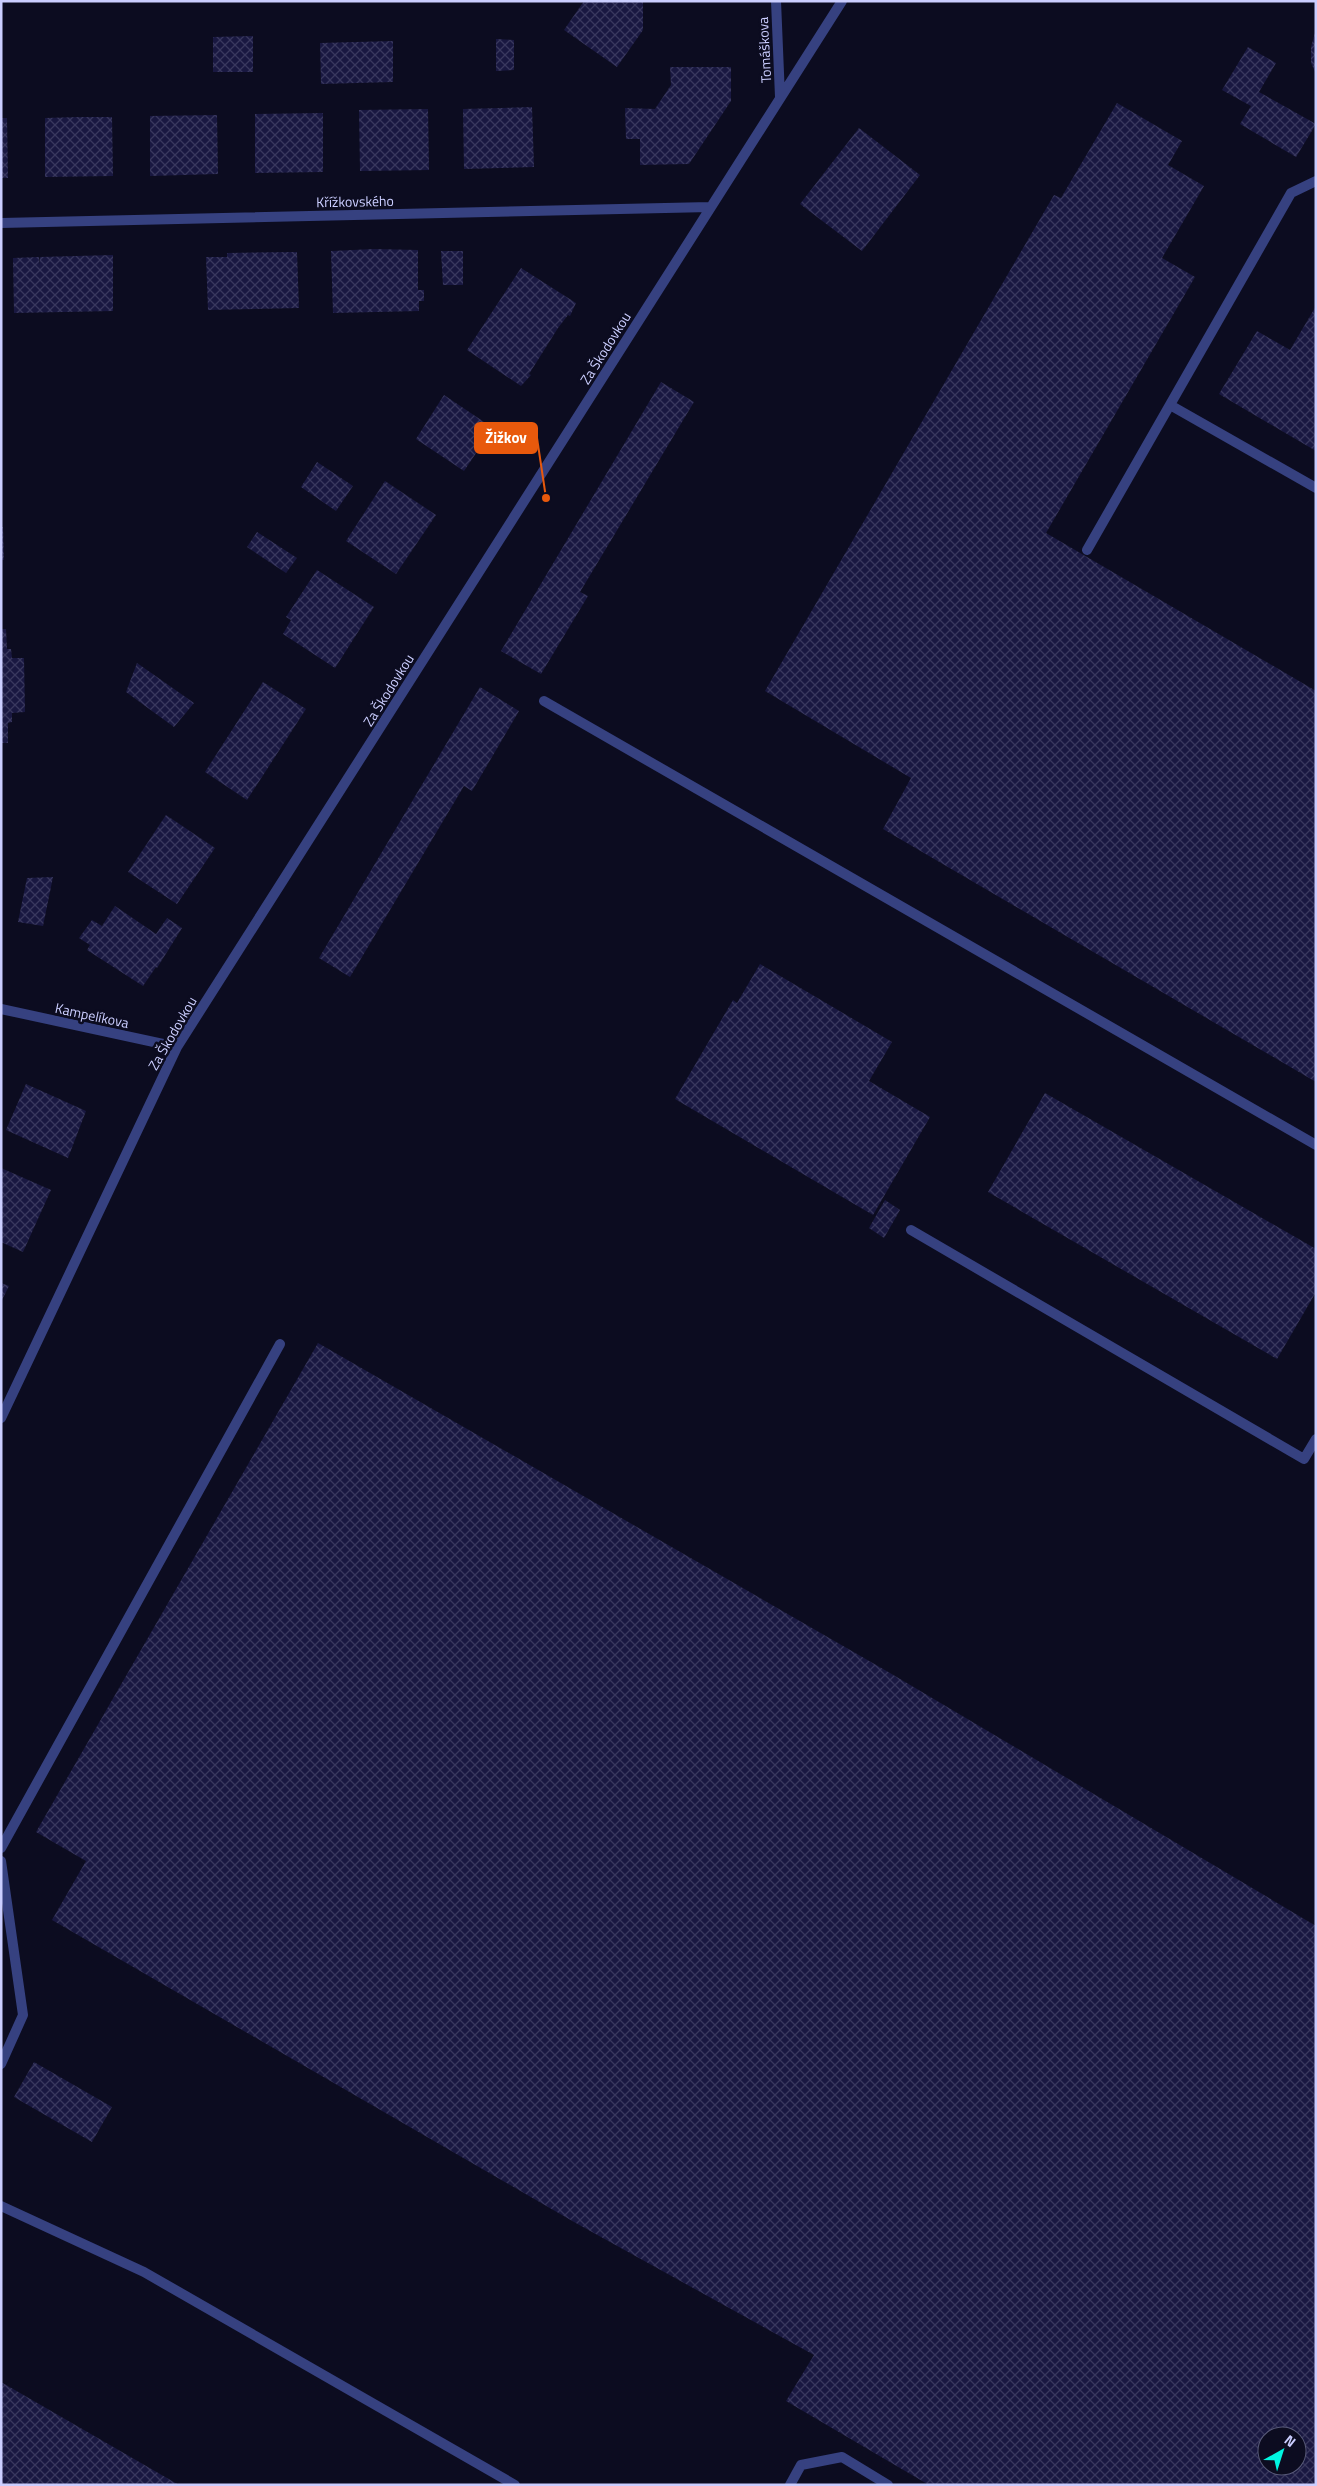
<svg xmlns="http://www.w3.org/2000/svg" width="1317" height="2486" viewBox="0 0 1317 2486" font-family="'Titillium Web',sans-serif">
	<defs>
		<pattern id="building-cross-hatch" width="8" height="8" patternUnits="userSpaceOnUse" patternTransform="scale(1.25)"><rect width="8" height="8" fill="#191841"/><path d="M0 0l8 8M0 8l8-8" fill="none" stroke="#39385e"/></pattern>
	</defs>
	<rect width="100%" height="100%" fill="#0c0c20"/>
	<path fill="url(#building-cross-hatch)" fill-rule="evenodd" d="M584 1H643V30L617 67 564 30Z
		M1315 33H1316V74L1311 63V47Z
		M253 36V72H213V37Z
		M496 39 514 40V70L496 71Z
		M393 41V82L321 84 320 43Z
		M1248 47 1276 63 1259 92 1316 124 1296 157 1240 124 1251 106 1222 90Z
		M670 67H731V101L689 164 640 165V139H626L625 108 655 109 671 85Z
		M1117 103 1182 141 1168 165 1204 186 1162 258 1195 277 1046 533 1316 691V1082L883 829 911 778 765 691 1054 195 1061 198Z
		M532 107 534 167 464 169 463 109Z
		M428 109 429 170 360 171 359 110Z
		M323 113V172L255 173V114Z
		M217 115 218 174 150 176V116Z
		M79 117H112L113 176 45 177V118Z
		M1 118H7L8 178H1Z
		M859 128 920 175 862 251 800 204Z
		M374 249 418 250V290H424V301H419V311L333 313 331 251Z
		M441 251H463V285H443Z
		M297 252 299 308 208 310 206 257H227V253Z
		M113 255V311L14 313 13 258 39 257 40 265V257Z
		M521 268 576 303 570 316 568 315 558 328 529 374 531 375 521 386 467 350Z
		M1316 306V451L1219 394 1257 331 1290 350Z
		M661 382 694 402 580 592 588 596 541 674 501 651Z
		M444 395 493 428 464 471 416 439Z
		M317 462 353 486 336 511 301 487Z
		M385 481 436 515 396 574 346 541Z
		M1 527H3L4 560H1Z
		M257 532 297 558 286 573 247 547Z
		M317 570 374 607 335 668 283 634 291 620 286 617Z
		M1 629H6L7 649H11L12 658H24L25 712 12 713V722L8 723V743H1Z
		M137 663 194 703 174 727 126 692Z
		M263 682 306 709 247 800 205 772Z
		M480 687 519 711 472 791 464 786 350 977 319 958Z
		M166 815 215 848 177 904 128 872Z
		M53 877 43 926 18 922 27 878Z
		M115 906 156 934 167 918 182 928 157 968 156 967 143 986 87 950 90 945 79 938 92 920 102 926Z
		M760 964 892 1042 869 1081 930 1117 873 1215 675 1099 733 1000 737 1003Z
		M26 1084 86 1111 68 1158 6 1130Z
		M1045 1093 1316 1249V1292L1277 1359 988 1192Z
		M1 1168 51 1190 23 1252 1 1242Z
		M885 1200 900 1210 884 1238 869 1228Z
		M1 1283 9 1286 1 1302Z
		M318 1343 890 1673 1316 1926V2485H929L786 2401 814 2355 574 2222 52 1920 86 1861 36 1832ZM1267 2436H1297V2466H1267Z
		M34 2062 112 2107 92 2142 14 2097Z
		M1 2382 179 2485H1Z"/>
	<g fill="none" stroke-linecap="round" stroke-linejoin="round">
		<path stroke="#364180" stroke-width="10" d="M1170 405 1316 488
			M1087 550 1291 193 1316 181
			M544 701 1316 1145
			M911 1230 1304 1459 1316 1439
			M1 1848 280 1344
			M1 1861 23 2015 1 2064
			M1 2206 144 2272 515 2485
			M790 2485 801 2465 842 2457 888 2485"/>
		<path stroke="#364180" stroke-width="10" d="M776 1 780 97
			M1 223 710 207
			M1 1009 177 1047
			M1 1418 177 1047 842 1"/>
	</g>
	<g text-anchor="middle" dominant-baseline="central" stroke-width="5" stroke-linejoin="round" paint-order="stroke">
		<g font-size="14" fill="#cbceff" stroke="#0c0c20">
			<text transform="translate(764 50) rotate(-93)">Tomáškova</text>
			<text transform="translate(355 201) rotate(-1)">Křížkovského</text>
			<text transform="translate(605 348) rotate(-58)">Za Škodovkou</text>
			<text transform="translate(388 690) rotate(-58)">Za Škodovkou</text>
			<text transform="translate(92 1015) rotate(12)">Kampelíkova</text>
			<text transform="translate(172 1033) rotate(-60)">Za Škodovkou</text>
		</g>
	</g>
	<path fill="none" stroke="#e8590c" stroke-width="2" d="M546 498L537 438"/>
	<circle fill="#e8590c" stroke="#0c0c20" stroke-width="2" cx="546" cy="498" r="5"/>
	<rect fill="#e8590c" stroke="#e8590c" stroke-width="2" x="475" y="423" width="62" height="30" rx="5"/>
	<g font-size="15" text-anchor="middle" font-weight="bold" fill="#fff">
		<text x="506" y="443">Žižkov</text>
	</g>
	<rect width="1317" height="2486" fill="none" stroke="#cbceff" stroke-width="5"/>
	<g transform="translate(1282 2451) rotate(39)"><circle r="24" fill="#0c0c20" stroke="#585a79"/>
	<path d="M0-4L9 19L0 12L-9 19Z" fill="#00f6e2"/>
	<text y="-8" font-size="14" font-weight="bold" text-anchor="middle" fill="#cbceff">N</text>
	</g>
</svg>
